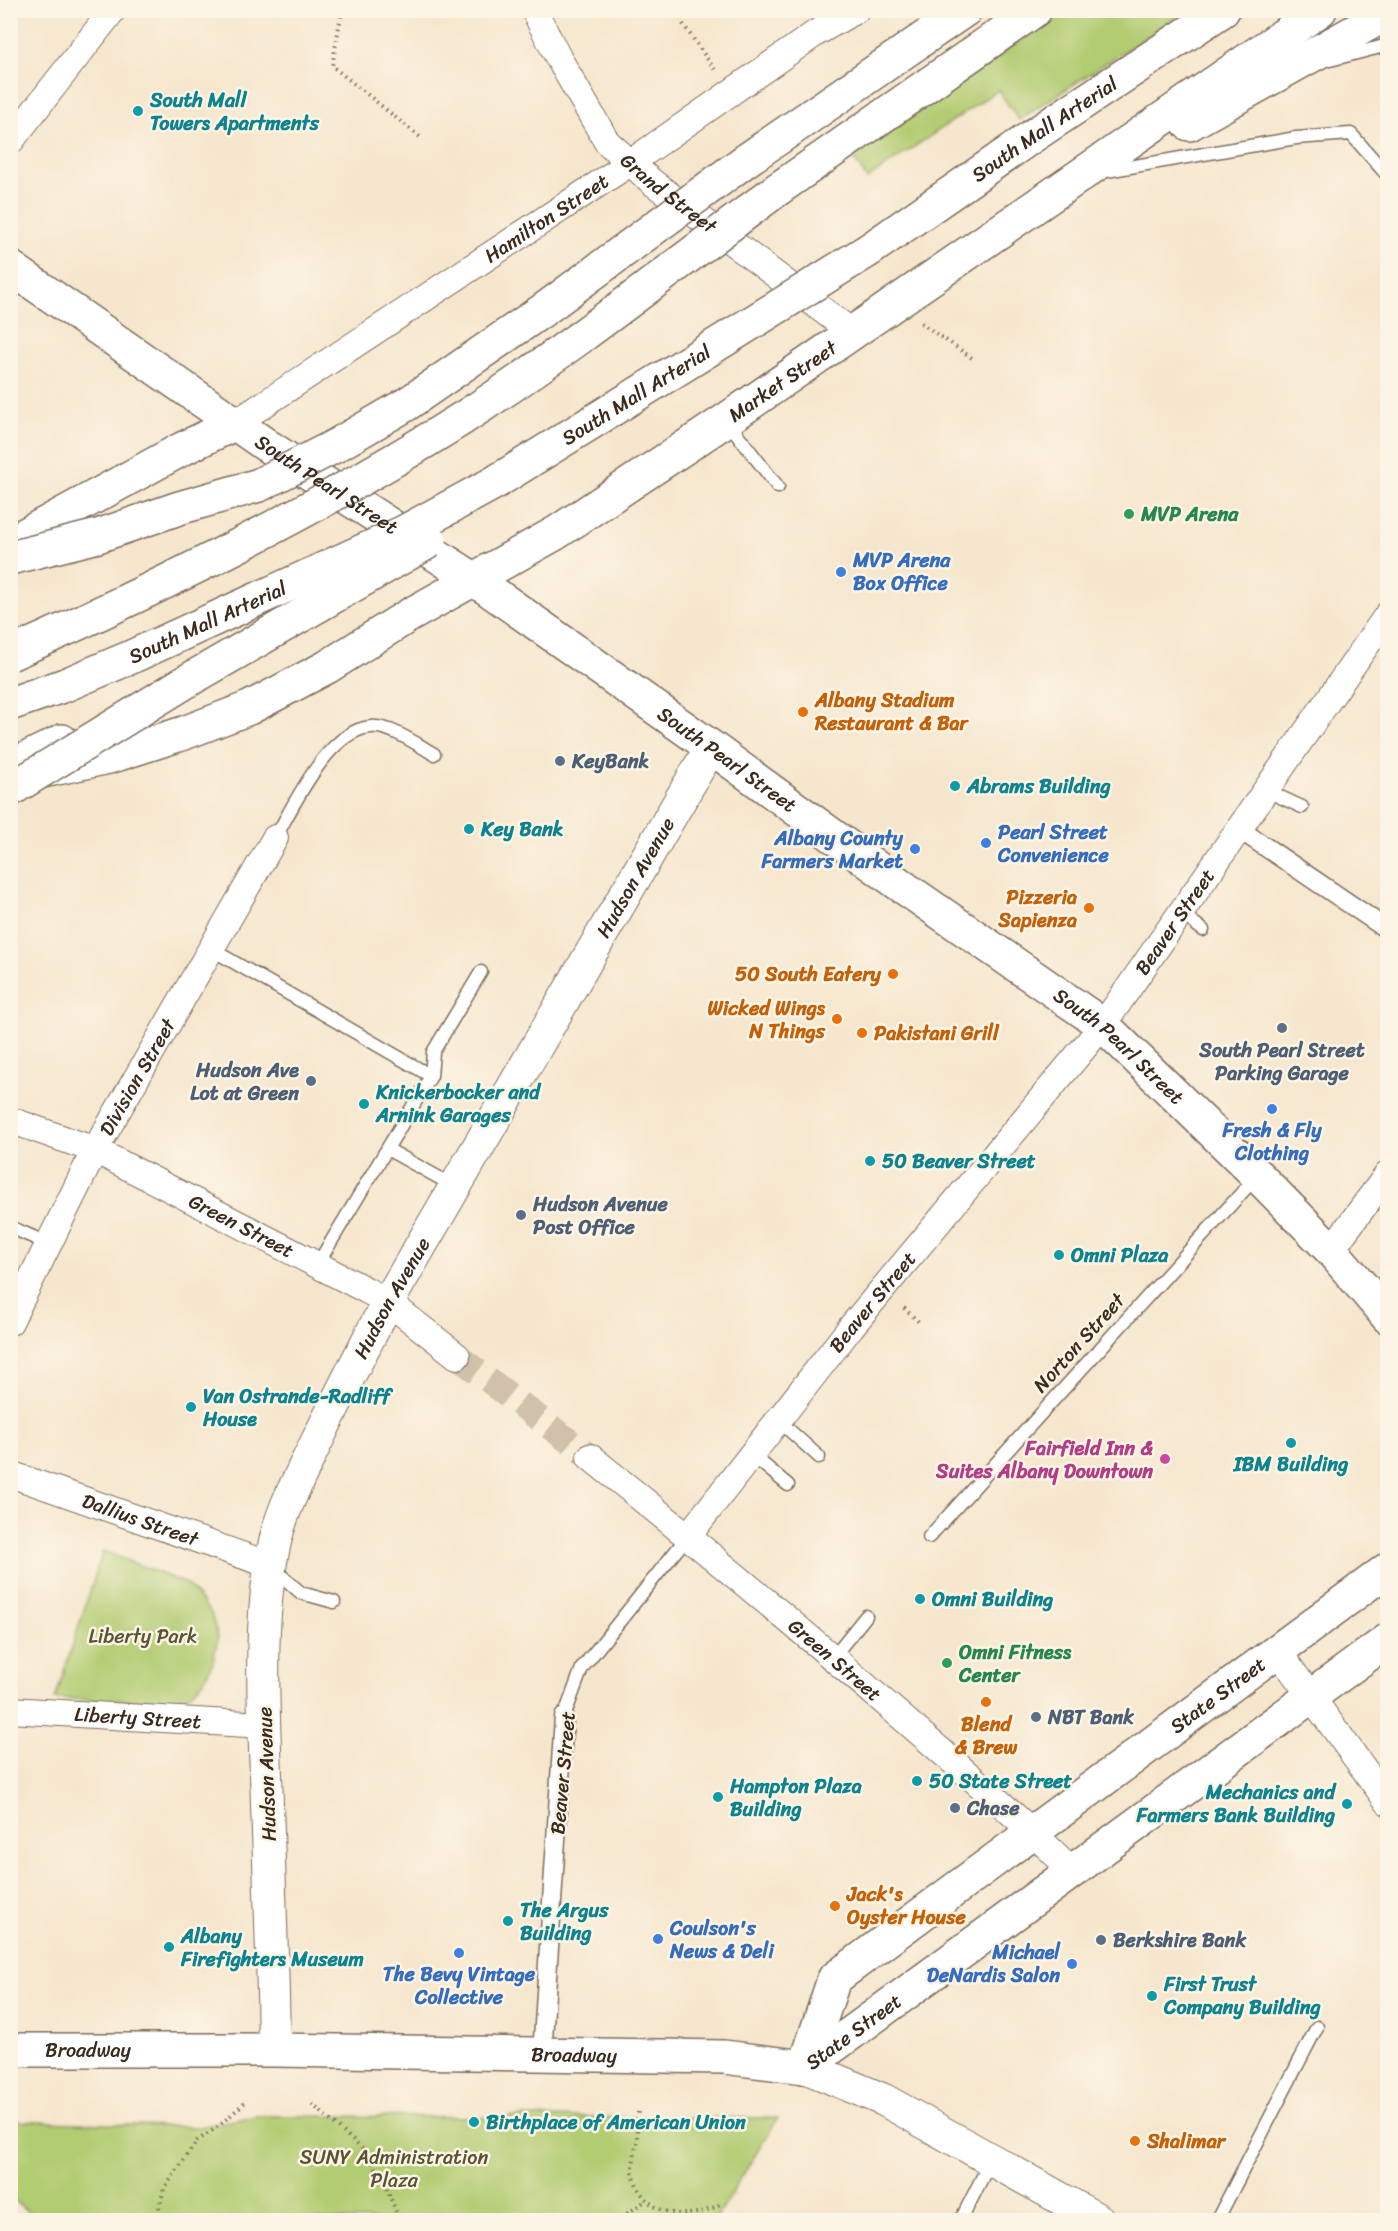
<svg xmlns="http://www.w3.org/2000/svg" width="1398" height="2231" viewBox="0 0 1398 2231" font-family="Sriracha,sans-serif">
	<rect width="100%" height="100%" fill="#fcf5e5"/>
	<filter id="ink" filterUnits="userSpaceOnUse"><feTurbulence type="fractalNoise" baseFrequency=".0167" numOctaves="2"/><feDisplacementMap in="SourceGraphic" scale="12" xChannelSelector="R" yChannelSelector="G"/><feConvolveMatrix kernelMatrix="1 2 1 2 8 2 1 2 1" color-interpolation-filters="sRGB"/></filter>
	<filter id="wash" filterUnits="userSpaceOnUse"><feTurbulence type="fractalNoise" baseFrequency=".008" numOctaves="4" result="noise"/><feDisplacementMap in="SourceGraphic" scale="24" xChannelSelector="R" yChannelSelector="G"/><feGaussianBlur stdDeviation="1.35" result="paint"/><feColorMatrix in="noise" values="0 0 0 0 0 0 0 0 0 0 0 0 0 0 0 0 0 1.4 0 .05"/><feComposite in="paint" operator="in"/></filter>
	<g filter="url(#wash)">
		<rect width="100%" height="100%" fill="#f6e6cd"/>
		<path fill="#b2cc72" stroke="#767b48" stroke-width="1.5" d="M1064 10 1186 11 1019 120 998 90 867 179 853 158Z
			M103 1551 187 1584 211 1613 218 1637 213 1663 202 1683 187 1696 165 1701 55 1699Z
			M256 2116 778 2118 715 2220H38L11 2198V2121L198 2127Z"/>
	</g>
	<g filter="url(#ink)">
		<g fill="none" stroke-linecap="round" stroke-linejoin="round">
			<path stroke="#d1c0aa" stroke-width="26" stroke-dasharray="26 13" stroke-linecap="butt" d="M457 1356 590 1457"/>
			<g stroke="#7c6c5b" stroke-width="15">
				<path id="service" d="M1330 60 1388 45
					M1101 172 1296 138 1351 134 1388 176
					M727 421 778 487
					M1265 790 1302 807
					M275 838C294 805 328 730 371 727 390 725 418 745 434 754
					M1181 913 1203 930
					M211 949 431 1076 317 1265
					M431 1076 433 1052 481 972
					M387 1149 454 1186
					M10 1227 49 1244
					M778 1420 819 1457
					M751 1454 788 1485
					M929 1537 1257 1176
					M273 1568 301 1593 334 1602
					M833 1657 866 1616
					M564 1717 582 1668 688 1536
					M961 2220 991 2160
					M1217 2220 1317 2027"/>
			</g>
			<g stroke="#7c6c5b" stroke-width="21">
				<path id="pedestrian" d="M1239 829 1388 930
					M542 2055 564 1717"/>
			</g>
			<g stroke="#7c6c5b" stroke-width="28">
				<g id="minor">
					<path id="s1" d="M534 10 559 59 607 142 652 182 853 333"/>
					<path d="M10 142 113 10"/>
					<path id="s2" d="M234 424 630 163 816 33 856 10"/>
					<path id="s3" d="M10 1120 95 1150 366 1290 388 1302 457 1356"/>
					<path d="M1331 1250 1388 1174"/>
					<path id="s4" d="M10 1322 95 1150 275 838"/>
					<path id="s5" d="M590 1457C692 1539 792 1622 890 1707 952 1761 1015 1813 1072 1871"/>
					<path id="s6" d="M10 1474 270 1565"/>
					<path id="s7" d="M688 1536 851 1327 1103 1025 1388 614"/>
					<path d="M1277 1650 1388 1802"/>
					<path id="s8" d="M10 1710 264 1725"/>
				</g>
			</g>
			<g stroke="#7c6c5b" stroke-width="34">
				<g id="tertiary">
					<path id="s9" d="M274 2050C273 1958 269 1866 266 1774 263 1699 258 1602 278 1530 286 1502 301 1474 314 1447 338 1398 362 1350 388 1302L711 747"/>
					<path d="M805 2067 884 2100 1099 2220"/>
				</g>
			</g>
			<g stroke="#7c6c5b" stroke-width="36">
				<g id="primary">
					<path d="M1189 124 1388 13"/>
					<path d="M745 161 965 10"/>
					<path d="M778 189 1035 10"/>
					<path id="s10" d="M869 250 1031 137 1223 10"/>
					<path id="s11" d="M10 267 266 445 475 580 711 747 906 889 1103 1025 1257 1175 1331 1250 1388 1317"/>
					<path d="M10 543 182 449 234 424"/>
					<path d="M10 767 62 741"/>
					<path id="s12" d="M43 771 109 757 184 733 249 708 327 667 408 616 556 533 726 420 1320 10"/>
					<path id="s13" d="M10 2050H274L724 2057 805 2067"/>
					<path id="s14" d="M805 2067 834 1979 1388 1569"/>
					<path id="s15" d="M805 2067 1388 1640"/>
				</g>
			</g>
			<path stroke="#7c6c5b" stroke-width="4" stroke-dasharray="1.5 4.5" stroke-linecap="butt" d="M342 10 332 66 420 137
				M683 24 715 70
				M921 323 972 358
				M904 1308 921 1324
				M312 2104 367 2153 382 2178 398 2216 397 2220
				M638 2112C637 2121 637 2131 637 2140 636 2152 631 2165 634 2177 645 2218 691 2222 722 2203
				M156 2220 164 2189 197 2141 219 2126 245 2102
				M617 2220 647 2200"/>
			<use href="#service" stroke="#fff" stroke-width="12"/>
			<use href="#pedestrian" stroke="#fff" stroke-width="18"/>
			<use href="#minor" stroke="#fff" stroke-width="26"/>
			<use href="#tertiary" stroke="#fff" stroke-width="32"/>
			<use href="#primary" stroke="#fff" stroke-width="33"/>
			<g stroke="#7c6c5b" stroke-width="36" stroke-linecap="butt">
				<g id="primary-bridge">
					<path d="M10 558 98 536 179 508 259 485 335 446 407 404 475 357 546 308 745 161"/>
					<path d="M10 654C166 585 319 509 463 418 572 348 674 266 778 189"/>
					<path d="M187 681 430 541"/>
					<path id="s16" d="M10 704 65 685 129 658 404 532 494 483 869 250"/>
				</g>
			</g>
			<g stroke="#7c6c5b" stroke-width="36" stroke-linecap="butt">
				<path id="motorway-bridge" d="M10 790 187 681"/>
			</g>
			<use href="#primary-bridge" stroke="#fff" stroke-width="33"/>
			<use href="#motorway-bridge" stroke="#fff" stroke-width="33"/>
		</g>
	</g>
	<g fill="#0f9aa8" stroke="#fcf5e5" stroke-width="2">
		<circle cx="138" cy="111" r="6"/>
		<circle cx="955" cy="786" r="6"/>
		<circle cx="469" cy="829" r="6"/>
		<circle cx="364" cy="1104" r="6"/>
		<circle cx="870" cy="1161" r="6"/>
		<circle cx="1059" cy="1255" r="6"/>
		<circle cx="191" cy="1407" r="6"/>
		<circle cx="1291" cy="1443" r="6"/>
		<circle cx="920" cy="1599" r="6"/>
		<circle cx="917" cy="1781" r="6"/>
		<circle cx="718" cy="1797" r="6"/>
		<circle cx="1347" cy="1804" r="6"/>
		<circle cx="508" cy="1921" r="6"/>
		<circle cx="169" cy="1947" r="6"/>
		<circle cx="1152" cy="1996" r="6"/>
		<circle cx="474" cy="2122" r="6"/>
	</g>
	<g fill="#2e9e5b" stroke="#fcf5e5" stroke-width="2">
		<circle cx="1129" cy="514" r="6"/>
		<circle cx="947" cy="1663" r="6"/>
	</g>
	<g fill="#3f7fe0" stroke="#fcf5e5" stroke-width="2">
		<circle cx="841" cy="572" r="6"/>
		<circle cx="986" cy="843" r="6"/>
		<circle cx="915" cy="849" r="6"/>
		<circle cx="1272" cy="1109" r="6"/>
		<circle cx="658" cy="1939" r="6"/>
		<circle cx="459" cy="1953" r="6"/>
		<circle cx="1072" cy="1964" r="6"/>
	</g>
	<g fill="#e8710a" stroke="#fcf5e5" stroke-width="2">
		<circle cx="803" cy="712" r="6"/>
		<circle cx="1089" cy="908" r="6"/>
		<circle cx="893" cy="974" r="6"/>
		<circle cx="837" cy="1019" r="6"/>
		<circle cx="862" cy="1033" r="6"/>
		<circle cx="986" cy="1702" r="6"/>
		<circle cx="835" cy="1906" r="6"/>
		<circle cx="1135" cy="2141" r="6"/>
	</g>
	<g fill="#5c6f8a" stroke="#fcf5e5" stroke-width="2">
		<circle cx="560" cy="761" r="6"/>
		<circle cx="1282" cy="1028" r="6"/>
		<circle cx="311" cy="1081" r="6"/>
		<circle cx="521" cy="1215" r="6"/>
		<circle cx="1036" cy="1717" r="6"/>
		<circle cx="955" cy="1808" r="6"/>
		<circle cx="1101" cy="1940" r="6"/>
	</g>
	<circle fill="#d1479c" stroke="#fcf5e5" stroke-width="2" cx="1165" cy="1459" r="6"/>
	<g text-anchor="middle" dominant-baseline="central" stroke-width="5" stroke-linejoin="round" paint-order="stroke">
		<g font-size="20" font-weight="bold" fill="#0d838f" stroke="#fcf5e5" text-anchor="start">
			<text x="150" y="100">South Mall<tspan x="150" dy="23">Towers Apartments</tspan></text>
			<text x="967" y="786">Abrams Building</text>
			<text x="481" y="829">Key Bank</text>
			<text x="376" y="1092">Knickerbocker and<tspan x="376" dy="23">Arnink Garages</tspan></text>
			<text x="882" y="1161">50 Beaver Street</text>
			<text x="1071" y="1255">Omni Plaza</text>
			<text x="203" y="1396">Van Ostrande-Radliff<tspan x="203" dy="23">House</tspan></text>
			<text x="1291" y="1464" text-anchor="middle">IBM Building</text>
			<text x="932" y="1599">Omni Building</text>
			<text x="929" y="1781">50 State Street</text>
			<text x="730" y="1786">Hampton Plaza<tspan x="730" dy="23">Building</tspan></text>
			<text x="1335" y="1792" text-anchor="end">Mechanics and<tspan x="1335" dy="23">Farmers Bank Building</tspan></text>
			<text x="520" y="1910">The Argus<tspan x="520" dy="23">Building</tspan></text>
			<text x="181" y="1936">Albany<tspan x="181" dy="23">Firefighters Museum</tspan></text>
			<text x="1164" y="1984">First Trust<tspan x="1164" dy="23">Company Building</tspan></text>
			<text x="486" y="2122">Birthplace of American Union</text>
		</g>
		<g font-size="20" fill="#3b2a1e" stroke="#fcf5e5">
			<text stroke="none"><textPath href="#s10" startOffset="213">South Mall Arterial</textPath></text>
			<text stroke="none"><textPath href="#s1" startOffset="231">Grand Street</textPath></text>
			<text stroke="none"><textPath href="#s2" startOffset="374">Hamilton Street</textPath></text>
			<text stroke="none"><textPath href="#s12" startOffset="842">Market Street</textPath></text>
			<text stroke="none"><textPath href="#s16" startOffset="700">South Mall Arterial</textPath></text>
			<text stroke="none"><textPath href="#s11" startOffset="384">South Pearl Street</textPath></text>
			<text stroke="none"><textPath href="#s16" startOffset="214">South Mall Arterial</textPath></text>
			<text stroke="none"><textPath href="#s11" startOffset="870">South Pearl Street</textPath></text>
			<text stroke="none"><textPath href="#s9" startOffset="1266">Hudson Avenue</textPath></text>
			<text stroke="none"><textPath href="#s7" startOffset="784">Beaver Street</textPath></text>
			<text stroke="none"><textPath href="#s11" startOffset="1356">South Pearl Street</textPath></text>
			<text stroke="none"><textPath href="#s4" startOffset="276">Division Street</textPath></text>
			<text stroke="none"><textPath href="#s3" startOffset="255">Green Street</textPath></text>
			<text stroke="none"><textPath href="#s9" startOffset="780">Hudson Avenue</textPath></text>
			<text stroke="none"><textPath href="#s7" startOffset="298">Beaver Street</textPath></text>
			<text transform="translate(1079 1343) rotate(-48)">Norton Street</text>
			<text stroke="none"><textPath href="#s6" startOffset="138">Dallius Street</textPath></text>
			<text stroke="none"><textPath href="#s5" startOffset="318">Green Street</textPath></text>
			<text stroke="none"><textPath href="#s14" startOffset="570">State Street</textPath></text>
			<text stroke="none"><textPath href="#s8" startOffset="128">Liberty Street</textPath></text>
			<text transform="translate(563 1773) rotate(-85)">Beaver Street</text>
			<text transform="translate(267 1774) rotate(-92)">Hudson Avenue</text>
			<text stroke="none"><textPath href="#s15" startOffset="60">State Street</textPath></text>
			<text stroke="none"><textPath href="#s13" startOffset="78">Broadway</textPath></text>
			<text stroke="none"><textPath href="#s13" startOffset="564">Broadway</textPath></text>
		</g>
		<g font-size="20" font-weight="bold" fill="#27864d" stroke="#fcf5e5" text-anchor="start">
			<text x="1141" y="514">MVP Arena</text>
			<text x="959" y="1652">Omni Fitness<tspan x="959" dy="23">Center</tspan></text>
		</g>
		<g font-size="20" font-weight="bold" fill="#366cbe" stroke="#fcf5e5" text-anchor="start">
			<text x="853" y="560">MVP Arena<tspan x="853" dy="23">Box Office</tspan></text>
			<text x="998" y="832">Pearl Street<tspan x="998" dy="23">Convenience</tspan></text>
			<text x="903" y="838" text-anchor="end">Albany County<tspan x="903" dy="23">Farmers Market</tspan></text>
			<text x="1272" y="1130" text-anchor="middle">Fresh &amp; Fly<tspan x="1272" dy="23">Clothing</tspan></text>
			<text x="670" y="1928">Coulson's<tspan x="670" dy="23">News &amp; Deli</tspan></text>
			<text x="1060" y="1952" text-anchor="end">Michael<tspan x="1060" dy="23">DeNardis Salon</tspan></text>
			<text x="459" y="1974" text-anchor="middle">The Bevy Vintage<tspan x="459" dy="23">Collective</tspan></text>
		</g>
		<g font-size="20" font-weight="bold" fill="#c56008" stroke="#fcf5e5" text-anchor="start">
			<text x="815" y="700">Albany Stadium<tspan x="815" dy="23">Restaurant &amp; Bar</tspan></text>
			<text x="1077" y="897" text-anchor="end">Pizzeria<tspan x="1077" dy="23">Sapienza</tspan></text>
			<text x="881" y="974" text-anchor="end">50 South Eatery</text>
			<text x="825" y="1008" text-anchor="end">Wicked Wings<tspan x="825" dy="23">N Things</tspan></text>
			<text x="874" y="1033">Pakistani Grill</text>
			<text x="986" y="1724" text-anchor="middle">Blend<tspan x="986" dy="23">&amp; Brew</tspan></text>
			<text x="847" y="1894">Jack's<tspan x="847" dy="23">Oyster House</tspan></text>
			<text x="1147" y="2141">Shalimar</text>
		</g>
		<g font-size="20" font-weight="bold" fill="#4e5e75" stroke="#fcf5e5" text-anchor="start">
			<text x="572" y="761">KeyBank</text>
			<text x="1282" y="1050" text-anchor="middle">South Pearl Street<tspan x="1282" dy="23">Parking Garage</tspan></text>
			<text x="299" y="1070" text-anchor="end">Hudson Ave<tspan x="299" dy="23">Lot at Green</tspan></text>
			<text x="533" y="1204">Hudson Avenue<tspan x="533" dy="23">Post Office</tspan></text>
			<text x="1048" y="1717">NBT Bank</text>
			<text x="967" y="1808">Chase</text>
			<text x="1113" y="1940">Berkshire Bank</text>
		</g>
		<g font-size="20" font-weight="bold" fill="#b23c85" stroke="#fcf5e5" text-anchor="end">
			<text x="1153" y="1448">Fairfield Inn &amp;<tspan x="1153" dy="23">Suites Albany Downtown</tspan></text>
		</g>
		<g font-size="20" fill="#595233" stroke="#fcf5e5">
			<text x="143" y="1636">Liberty Park</text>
			<text x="394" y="2157">SUNY Administration<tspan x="394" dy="23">Plaza</tspan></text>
		</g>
	</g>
	<rect width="1398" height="2231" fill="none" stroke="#fcf5e5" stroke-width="36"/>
</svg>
